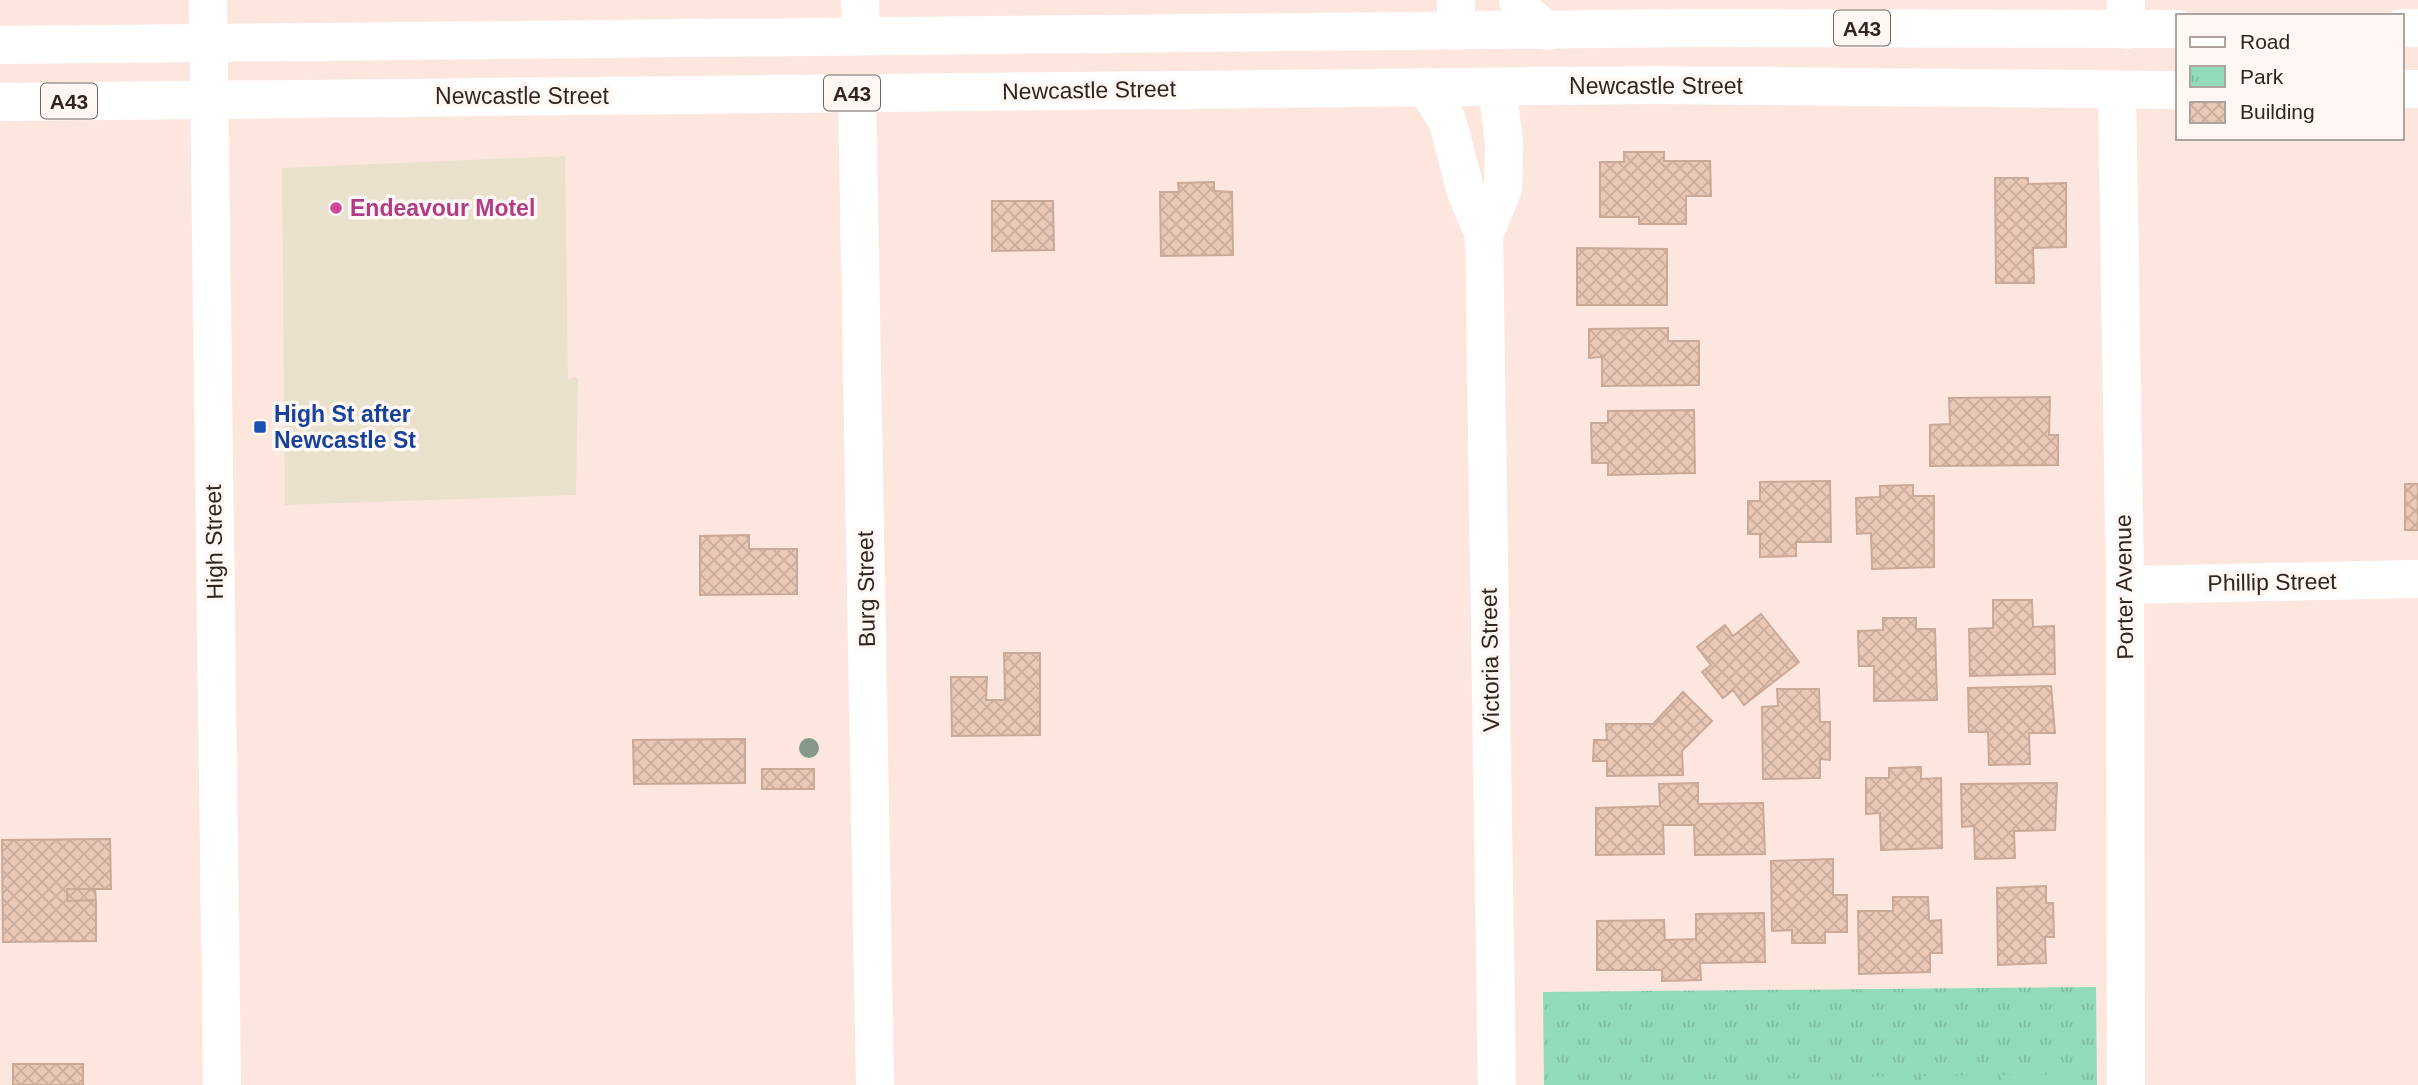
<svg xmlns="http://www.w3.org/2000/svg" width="2418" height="1085" viewBox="0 0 2418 1085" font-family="Helvetica,sans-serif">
	<defs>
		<pattern id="park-tufts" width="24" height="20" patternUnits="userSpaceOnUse" patternTransform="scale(1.75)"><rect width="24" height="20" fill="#91dbb8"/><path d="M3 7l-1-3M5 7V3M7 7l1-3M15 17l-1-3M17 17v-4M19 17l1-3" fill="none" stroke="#7ebc9e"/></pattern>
		<pattern id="building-cross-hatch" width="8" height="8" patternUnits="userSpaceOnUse" patternTransform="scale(1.75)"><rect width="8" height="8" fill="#eac8b8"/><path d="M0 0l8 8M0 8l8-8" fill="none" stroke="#c9ac9e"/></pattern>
	</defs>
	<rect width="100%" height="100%" fill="#fde6de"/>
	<path fill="#eae1cc" d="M565 156 568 379 578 377 576 495 285 505 282 168Z"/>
	<path fill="url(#park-tufts)" d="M2096 987 2097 1085H1544L1543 992Z"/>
	<path fill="#91dbb8" d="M2063 1074V1085H2002L2001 1075Z
		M1983 1075V1085H1922V1076Z
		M1902 1076V1085H1841V1077Z
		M1821 1078V1085H1760V1079Z
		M1679 1079H1740V1085H1679Z"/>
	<path fill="url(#building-cross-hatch)" stroke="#caa999" stroke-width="2" d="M1624 152H1664V161H1710L1711 196H1686V224H1639V217H1600V162H1624Z
		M1995 178H2028V184L2066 183V247L2033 248 2034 283H1996Z
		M1214 182V191L1232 192 1233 255 1161 256 1160 192H1179L1178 183Z
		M992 201H1053L1054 250 992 251Z
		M1577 248 1667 249V305H1577Z
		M1668 328V341H1699V385L1602 386V357L1589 358V329Z
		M2050 397 2049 435H2058V465L1930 466V425L1950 424 1949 398Z
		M1694 410 1695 473 1608 475V463H1592L1591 423H1608V411Z
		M1830 481 1831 542H1796V556L1760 557V534H1748V501H1760V482Z
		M2405 484H2418V530H2405Z
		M1913 485V496H1934V567L1872 569 1871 533 1857 534 1856 498 1880 497V486Z
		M749 535V549H797V594L700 595V536Z
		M1993 600H2032L2033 627 2054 626 2055 674 1970 676 1969 629 1993 628Z
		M1761 614 1799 662 1744 705 1733 690 1723 698 1702 672 1711 665 1697 647 1725 625 1733 636Z
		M1883 618H1916V629H1935L1937 700 1874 701V666H1859L1858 631 1883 630Z
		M1004 653H1040V735L952 736 951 677H987L986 700H1005Z
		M2051 686 2055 733H2029L2030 764 1989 765 1988 732H1969L1968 688Z
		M1777 689H1819L1820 722H1830V760L1820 759V778L1763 779 1762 707 1778 706Z
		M1683 692 1712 721 1682 751 1683 775 1607 776V761H1593L1594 740H1607L1606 724H1653Z
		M745 739V783L634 784 633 740Z
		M1921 767V779L1941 778 1942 848 1881 850 1880 813 1866 814V778H1889V768Z
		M762 769H814V789H762Z
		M1698 783V804L1763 803 1765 854 1695 855 1694 825H1663L1664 854 1596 855V808L1660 806 1659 784Z
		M2057 783 2055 830 2014 831 2015 858 1975 859 1974 826 1962 827 1961 784Z
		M110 839 111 889H67V901L96 900V941L3 942 2 840Z
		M1833 859V895H1847V932H1825V943H1792V930L1772 931 1771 861Z
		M2046 886V903H2053L2054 937H2045L2046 963 1998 965 1997 888Z
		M67 889H95L96 900 67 901Z
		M1893 897H1928L1929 921 1941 920 1942 953H1930V972L1859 974 1858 911H1893Z
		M1764 913 1765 962 1700 963 1701 980 1662 981V970H1597V921L1664 920 1665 940 1696 939V914Z
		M13 1064H83V1085H13Z"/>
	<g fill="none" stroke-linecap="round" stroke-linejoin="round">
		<path stroke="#fff" stroke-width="38" d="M860 0 861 35
			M1456 0V31
			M1518 0 1526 13 1547 31
			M2126 0V30
			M1426 87 1447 120 1466 192 1484 235 1497 1085
			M2117 90 2125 585 2126 1085
			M857 93 875 1085
			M1484 235 1503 189 1504 142 1497 87
			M2125 585 2418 579"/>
		<path stroke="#fff" stroke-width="38" d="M208 0 222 1085"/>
		<path stroke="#fff" stroke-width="38" d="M2402 28H2418
			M0 45 1700 28 2178 29
			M2402 89H2418
			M0 102 1658 85 2178 90"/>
	</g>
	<circle fill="#839989" cx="809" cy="748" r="10"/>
	<circle fill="#d1479c" stroke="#fff7f4" stroke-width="2.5" cx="336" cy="208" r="7"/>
	<rect fill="#1a4fb4" stroke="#fff7f4" stroke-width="2.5" x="253" y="420" width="14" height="14" rx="3.5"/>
	<g text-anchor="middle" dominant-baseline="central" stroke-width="7" stroke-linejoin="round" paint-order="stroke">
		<g fill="#fff7f4" stroke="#70635f" stroke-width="2">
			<rect x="1834" y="10.5" width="56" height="35" rx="5"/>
			<rect x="824" y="75.5" width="56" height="35" rx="5"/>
			<rect x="41" y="83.5" width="56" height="35" rx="5"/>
		</g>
		<g font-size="21" font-weight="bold" fill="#32241f">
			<text x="1862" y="28">A43</text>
			<text x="852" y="93">A43</text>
			<text x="69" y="101">A43</text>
		</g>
		<g font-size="23" fill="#32241f" stroke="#fff7f4">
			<text x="1656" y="86">Newcastle Street</text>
			<text transform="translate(1089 90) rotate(-1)">Newcastle Street</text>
			<text x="522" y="96">Newcastle Street</text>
			<text transform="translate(214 542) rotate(-91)">High Street</text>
			<text transform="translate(2272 582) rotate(-1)">Phillip Street</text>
			<text transform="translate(2124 587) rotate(-91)">Porter Avenue</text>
			<text transform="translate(866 589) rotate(-91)">Burg Street</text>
			<text transform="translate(1490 660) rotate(-91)">Victoria Street</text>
		</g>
		<g font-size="23" font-weight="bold" fill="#b23c85" stroke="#fff7f4" text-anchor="start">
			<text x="350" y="208">Endeavour Motel</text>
		</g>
		<g font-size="23" font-weight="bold" fill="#164399" stroke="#fff7f4" text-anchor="start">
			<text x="274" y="414">High St after<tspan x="274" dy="26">Newcastle St</tspan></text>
		</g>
	</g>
	<rect x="2176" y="14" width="228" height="126" fill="#fff7f4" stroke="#ada39f" stroke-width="2"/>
	<rect x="2190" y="37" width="35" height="10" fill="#ffffff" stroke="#ada39f" stroke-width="2"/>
	<text x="2240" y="49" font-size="21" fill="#32241f">Road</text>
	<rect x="2190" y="66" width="35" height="21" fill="url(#park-tufts)" stroke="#ada39f" stroke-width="2"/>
	<text x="2240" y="84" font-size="21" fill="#32241f">Park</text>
	<rect x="2190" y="102" width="35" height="21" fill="url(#building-cross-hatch)" stroke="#ada39f" stroke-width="2"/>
	<text x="2240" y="119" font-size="21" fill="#32241f">Building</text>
</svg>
